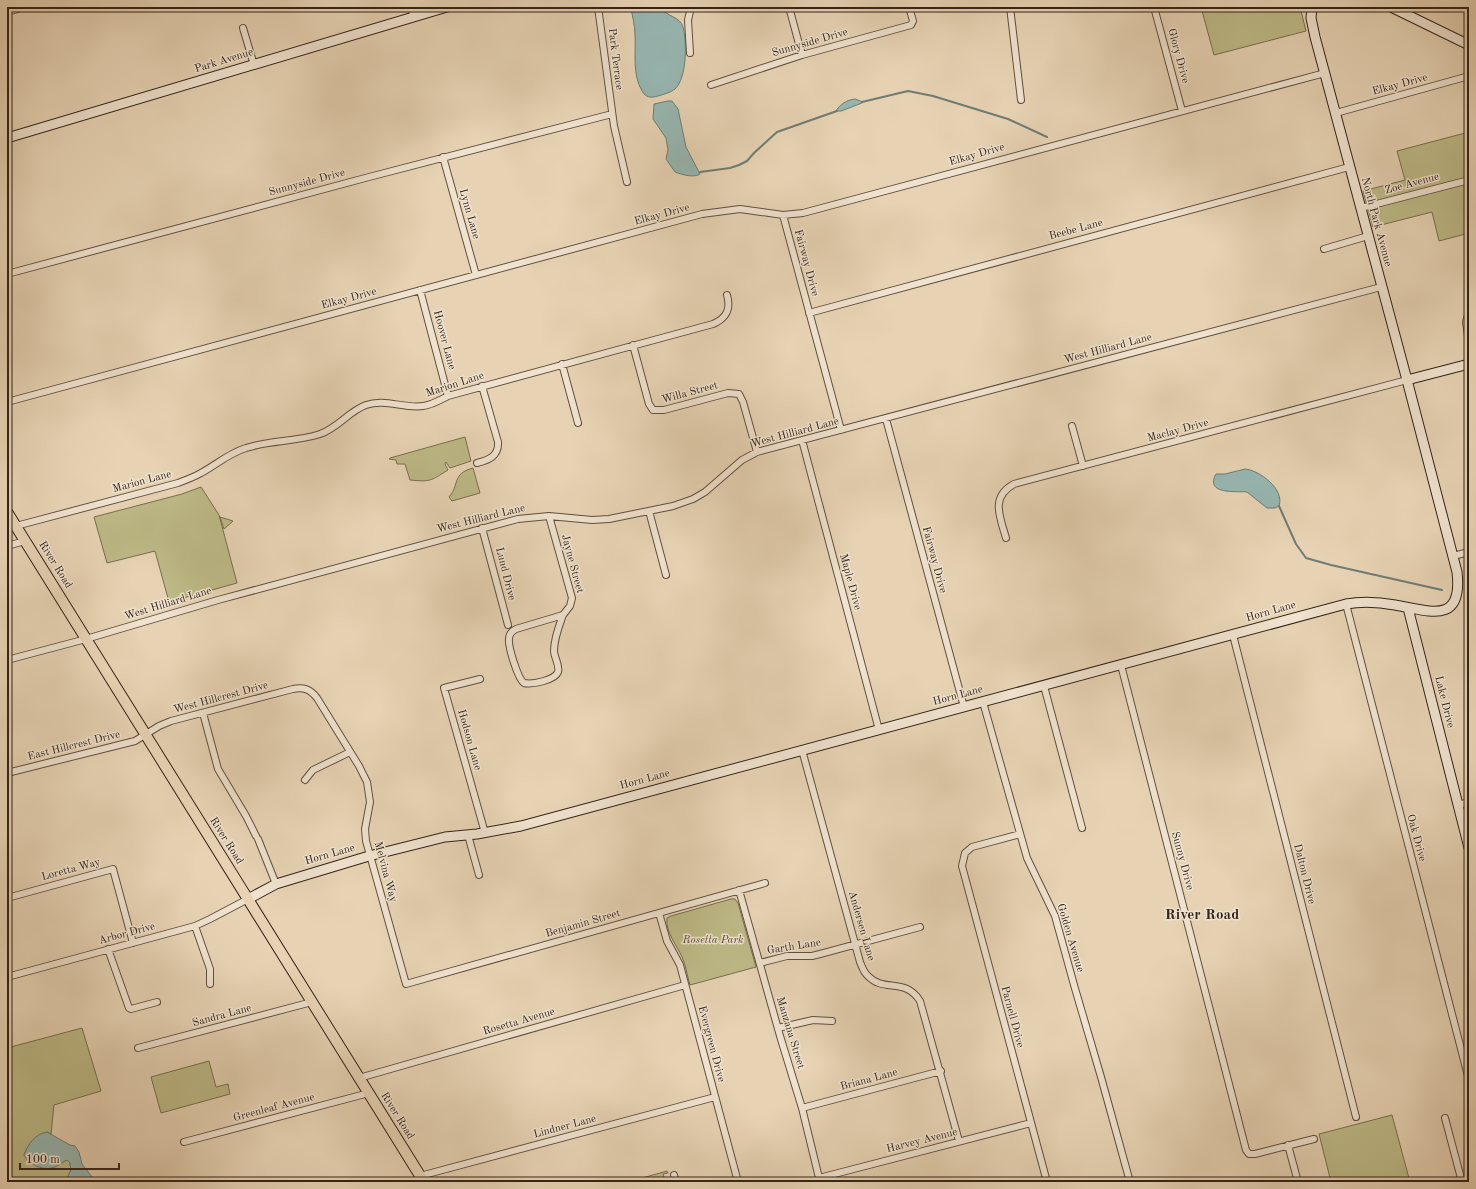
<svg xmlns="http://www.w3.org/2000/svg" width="1476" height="1189" viewBox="0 0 1476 1189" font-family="'Old Standard TT',serif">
	<rect width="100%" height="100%" fill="#e7d3b4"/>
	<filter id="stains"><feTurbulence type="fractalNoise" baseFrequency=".005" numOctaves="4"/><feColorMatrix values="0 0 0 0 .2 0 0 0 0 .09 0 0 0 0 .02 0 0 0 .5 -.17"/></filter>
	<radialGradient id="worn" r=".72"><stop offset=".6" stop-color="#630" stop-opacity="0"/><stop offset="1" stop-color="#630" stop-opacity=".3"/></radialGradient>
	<path fill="#bdba87" stroke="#786e50" d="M1201 7H1300L1306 31 1214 55Z
		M1469 132V233L1439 241 1432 212 1373 227 1363 191 1405 180 1397 151Z
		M465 437 471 461 450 468 446 462 445 464 448 470C430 481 431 482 410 480L405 464H397L396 460 389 459 390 458Z
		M473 468 480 493 452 501 449 497C460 485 451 474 473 468Z
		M201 487 219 515 237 583 169 602 155 551 107 563 94 517 182 494Z
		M220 517 233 521 224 529Z
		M731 899H735L738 903 756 967 690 985C687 976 686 965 682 957 677 945 665 932 667 918L671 916Z
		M82 1028 101 1091 54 1105 51 1134 47 1132C35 1138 29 1142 24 1155L57 1165 67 1160 70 1163 71 1170 65 1182H11L7 1177V1048Z
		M209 1061 216 1087 228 1084 230 1094 161 1113 151 1077Z
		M1392 1115 1410 1182H1331L1319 1134Z
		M667 1171 668 1173 663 1174 665 1180 656 1182H628Z"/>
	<path fill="#97b7b2" stroke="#6f7c75" d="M631 7H661C666 17 680 16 683 27 687 42 687 78 675 89 670 93 664 94 658 96 651 98 646 98 642 91 632 74 636 53 635 34 635 25 632 16 631 7Z
		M855 99 863 102 862 103 841 111H836C840 104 847 100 855 99Z
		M668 101H672L678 109 686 147 700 174C694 178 683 175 675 172L666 159 668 150 666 138 653 119 654 104Z
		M1245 469C1259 470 1285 489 1279 506L1275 508H1267L1247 492C1237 491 1204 495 1216 474H1225Z
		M47 1132 70 1145 75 1146 79 1152 82 1164 96 1182H65L71 1170 70 1163 67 1160C62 1162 57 1167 52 1168 41 1170 29 1165 24 1155 28 1144 35 1134 47 1132Z"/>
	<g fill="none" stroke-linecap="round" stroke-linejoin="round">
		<path stroke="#6f7c75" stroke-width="2" d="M862 102 908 91 933 96 1008 119 1047 137
			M700 172 730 168 739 165 747 161 754 153 777 132 837 111
			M1279 506 1296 544 1306 558 1331 565 1442 590"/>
		<g stroke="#614f40" stroke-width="8">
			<path id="street" d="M411 7 414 17
				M598 7 614 126 627 182
				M789 7 802 55
				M1010 7 1021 100
				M1154 7 1182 111
				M7 12 25 7
				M243 28 254 65
				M690 53 688 20 691 7
				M711 85 802 55 911 25 913 21 909 7
				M1336 113 1469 76
				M443 157 476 275
				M1361 208 1469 180
				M783 215 841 430
				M1324 249 1368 236
				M7 274 369 177 612 114
				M420 290 448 396
				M1469 311 1466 322 1469 343
				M809 313 1349 167
				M633 345 649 404 653 410H664L728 393 739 394 743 402 757 452
				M562 364 578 423
				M7 402 702 214 740 209 783 215 803 213 1325 73
				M886 419 964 707
				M1072 426 1083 466
				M802 440 879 730
				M477 463C489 460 499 456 498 442L482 386
				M649 511 666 575
				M549 516 572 598 570 606 563 615
				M16 526 178 483C186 480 194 477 201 473 216 465 229 453 246 448 270 440 296 442 320 434 338 428 349 411 366 405 385 398 404 409 423 406 432 405 440 400 448 396L713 324C727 318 731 309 727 295
				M482 528 508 625
				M1006 538C1000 517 990 497 1014 484L1407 380
				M7 546 25 541
				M1453 556 1469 552
				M1346 604 1468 1076
				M563 615C559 626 554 638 554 651 554 657 560 665 558 672 555 680 532 685 524 683 518 679 508 647 509 639 509 634 512 631 516 629Z
				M1233 635 1356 1117
				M7 660 86 639 218 600 518 519 549 516 592 520 609 519 673 506 693 499 705 492 742 460 757 452 1381 287
				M1121 665 1246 1150 1249 1154H1255L1314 1139
				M480 679 444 688 485 833
				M1044 686 1082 828
				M983 702 1027 858 1055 916 1074 985 1101 1077 1130 1182
				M203 713 218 769 246 816 256 836
				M802 750 860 962C862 967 864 973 868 976 884 993 905 977 920 1001L959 1141
				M7 773 135 741 159 726 171 721 293 689C304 687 310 689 317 698L359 766 367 782 370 802 365 829 366 841 406 984 765 883
				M305 780 313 770 350 752
				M1458 805 1469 802
				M1020 834 972 847 965 853 962 866 1047 1182
				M468 835 479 875
				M258 839 276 884
				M739 890 780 1036 802 1108 820 1182
				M7 898 113 869 133 943
				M659 913 667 941 680 965 738 1182
				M195 926 210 969V984
				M108 949 129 1008 131 1009 157 1002
				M760 963 787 956H812L820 954 920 927
				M7 977 195 926 210 919 248 899
				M778 1028 813 1020 832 1021
				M138 1048 312 1002
				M359 1078 685 985
				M802 1108 941 1071
				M1445 1118 1462 1182
				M184 1142 369 1093
				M1288 1145 1298 1182
				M674 1175 676 1182
				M420 1176 715 1097
				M819 1178 1031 1123"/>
		</g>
		<g stroke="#342319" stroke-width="11">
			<path id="secondary" d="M1312 7 1311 18 1315 37 1407 380 1469 364
				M1391 7 1469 45
				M7 138 447 7
				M1408 608 1469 848
				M248 899 276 884 369 856 445 837 477 834 521 826 1346 604C1362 601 1379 602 1395 605 1430 611 1463 625 1457 572L1407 380"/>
		</g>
		<g stroke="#342319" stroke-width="12">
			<path id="primary" d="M7 512 424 1182"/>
		</g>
		<use href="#street" stroke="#efe2ce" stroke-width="6"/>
		<use href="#secondary" stroke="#efe2ce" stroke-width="9"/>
		<use href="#primary" stroke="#e7d3b4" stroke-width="10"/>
		<g stroke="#342319" stroke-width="3.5">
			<path id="rail" d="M1467 7 1469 8"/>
		</g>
		<use href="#rail" stroke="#efe2ce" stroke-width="2" stroke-dasharray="6" stroke-linecap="butt"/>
	</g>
	<g text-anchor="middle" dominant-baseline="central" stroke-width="3" stroke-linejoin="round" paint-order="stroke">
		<g font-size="11" fill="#342319" stroke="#efe2ce">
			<text transform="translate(810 43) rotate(-16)">Sunnyside Drive</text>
			<text transform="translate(1178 56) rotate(75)">Glory Drive</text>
			<text transform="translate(615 59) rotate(83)">Park Terrace</text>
			<text transform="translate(224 61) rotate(-17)">Park Avenue</text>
			<text transform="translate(1400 85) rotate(-15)">Elkay Drive</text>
			<text transform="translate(977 155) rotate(-16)">Elkay Drive</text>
			<text transform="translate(307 183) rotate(-15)">Sunnyside Drive</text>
			<text transform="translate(1412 184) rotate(-15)">Zoe Avenue</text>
			<text transform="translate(469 214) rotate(74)">Lynn Lane</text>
			<text transform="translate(662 215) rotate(-15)">Elkay Drive</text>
			<text transform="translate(1376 222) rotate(75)">North Park Avenue</text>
			<text transform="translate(1076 230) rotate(-15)">Beebe Lane</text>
			<text transform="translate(806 263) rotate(75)">Fairway Drive</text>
			<text transform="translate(349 299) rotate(-15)">Elkay Drive</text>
			<text transform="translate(444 340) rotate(75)">Hoover Lane</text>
			<text transform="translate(1108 349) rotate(-15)">West Hilliard Lane</text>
			<text transform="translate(455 385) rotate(-18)">Marion Lane</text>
			<text transform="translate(690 393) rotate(-15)">Willa Street</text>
			<text transform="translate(1178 431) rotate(-15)">Maclay Drive</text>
			<text transform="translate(795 433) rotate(-15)">West Hilliard Lane</text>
			<text transform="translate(142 482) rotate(-15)">Marion Lane</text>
			<text transform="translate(481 519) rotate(-14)">West Hilliard Lane</text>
			<text transform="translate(934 560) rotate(75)">Fairway Drive</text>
			<text transform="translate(572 564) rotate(75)">Jayne Street</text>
			<text transform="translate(55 565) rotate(58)">River Road</text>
			<text transform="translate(505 574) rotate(76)">Lund Drive</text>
			<text transform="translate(850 582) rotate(75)">Maple Drive</text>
			<text transform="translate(168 604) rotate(-17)">West Hilliard Lane</text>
			<text transform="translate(1271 612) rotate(-16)">Horn Lane</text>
			<text transform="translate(958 696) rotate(-15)">Horn Lane</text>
			<text transform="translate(221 698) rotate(-15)">West Hillcrest Drive</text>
			<text transform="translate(1444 702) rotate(76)">Lake Drive</text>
			<text transform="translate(469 740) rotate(74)">Hodson Lane</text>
			<text transform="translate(74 746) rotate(-14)">East Hillcrest Drive</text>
			<text transform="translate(645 780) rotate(-15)">Horn Lane</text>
			<text transform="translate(1416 838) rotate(75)">Oak Drive</text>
			<text transform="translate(226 841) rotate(58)">River Road</text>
			<text transform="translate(330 855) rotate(-16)">Horn Lane</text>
			<text transform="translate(1182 861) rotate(75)">Sunny Drive</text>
			<text transform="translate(71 870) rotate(-15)">Loretta Way</text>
			<text transform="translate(385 872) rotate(75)">Melvina Way</text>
			<text transform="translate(1304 874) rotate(76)">Dalton Drive</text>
			<text transform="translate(583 924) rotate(-16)">Benjamin Street</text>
			<text transform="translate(861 926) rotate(74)">Andersen Lane</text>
			<text transform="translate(127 934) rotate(-15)">Arbor Drive</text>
			<text transform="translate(1070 938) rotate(73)">Golden Avenue</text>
			<text transform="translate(794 947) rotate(-9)">Garth Lane</text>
			<text transform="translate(222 1016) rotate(-15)">Sandra Lane</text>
			<text transform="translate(1012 1017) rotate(75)">Parnell Drive</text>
			<text transform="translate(519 1022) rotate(-16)">Rosetta Avenue</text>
			<text transform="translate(790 1033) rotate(73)">Manzana Street</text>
			<text transform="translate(711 1044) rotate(75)">Evergreen Drive</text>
			<text transform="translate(869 1080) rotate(-15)">Briana Lane</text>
			<text transform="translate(274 1108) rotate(-15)">Greenleaf Avenue</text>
			<text transform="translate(397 1116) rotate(58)">River Road</text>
			<text transform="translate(565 1127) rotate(-15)">Lindner Lane</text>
			<text transform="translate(922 1141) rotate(-14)">Harvey Avenue</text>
		</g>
		<g font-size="11" font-style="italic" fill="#564934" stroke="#efe2ce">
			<text x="713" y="940">Rosetta Park</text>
		</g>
		<g font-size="15" font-weight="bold" fill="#342319" stroke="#efe2ce">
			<text x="1202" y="915">River Road</text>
		</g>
	</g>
	<rect width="1476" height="1189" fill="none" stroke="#e7d3b4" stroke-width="24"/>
	<rect x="8" y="8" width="1460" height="1173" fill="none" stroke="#342319" stroke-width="2"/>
	<rect x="12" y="12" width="1452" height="1165" fill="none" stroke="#342319"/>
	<path d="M20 1163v6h99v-6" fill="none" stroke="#342319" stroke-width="2"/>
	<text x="26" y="1163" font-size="12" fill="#342319" stroke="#efe2ce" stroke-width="3" paint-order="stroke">100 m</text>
	<rect width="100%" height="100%" filter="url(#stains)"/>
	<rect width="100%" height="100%" fill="url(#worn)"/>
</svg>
